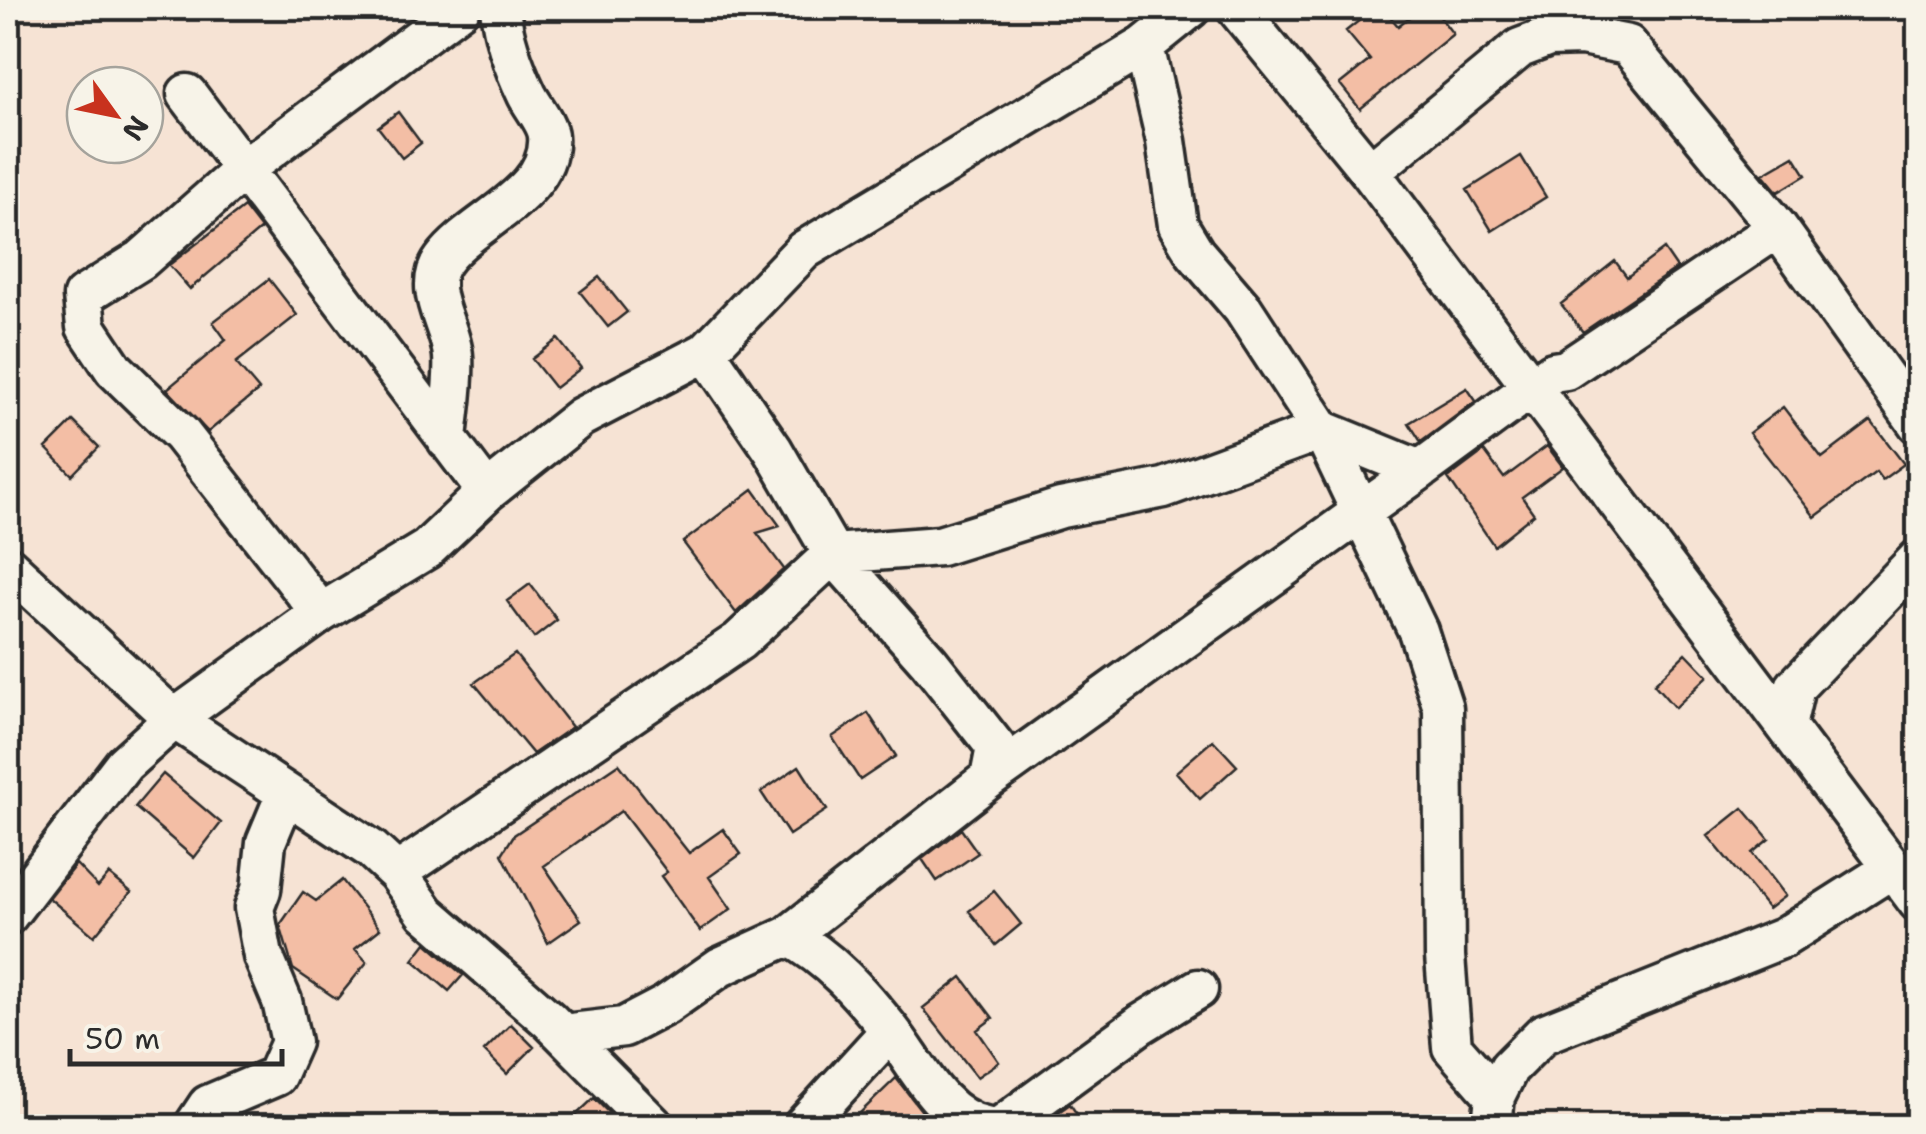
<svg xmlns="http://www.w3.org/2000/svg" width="1926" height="1134" viewBox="0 0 1926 1134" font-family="'Shantell Sans',sans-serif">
	<rect width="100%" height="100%" fill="#f6e3d4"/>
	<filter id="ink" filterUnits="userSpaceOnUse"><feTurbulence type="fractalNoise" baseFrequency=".01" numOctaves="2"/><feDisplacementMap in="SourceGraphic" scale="20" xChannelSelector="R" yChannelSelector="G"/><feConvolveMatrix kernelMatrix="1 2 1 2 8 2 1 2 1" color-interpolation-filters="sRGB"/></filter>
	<g filter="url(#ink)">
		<path fill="#f3bea5" stroke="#2b2b2b" stroke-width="2.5" d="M1375 8H1383L1398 26 1421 8H1433L1453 34 1360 109 1340 84 1370 60 1346 31Z
			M398 112 421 143 402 158 378 127Z
			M1521 156 1546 197 1492 231 1467 190Z
			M1794 156 1806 175 1778 192 1763 174Z
			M244 207 261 229 190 289 169 265Z
			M1664 249 1677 268 1583 332 1561 304 1615 261 1627 277Z
			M599 277 627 312 608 327 580 292Z
			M269 279 297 315 236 363 259 390 208 432 167 389 226 340 213 322Z
			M558 339 581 368 555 388 532 359Z
			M1467 388 1476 401 1421 442 1409 423Z
			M1783 407 1822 458 1871 421 1904 464 1882 480 1876 472 1815 517 1749 433Z
			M73 421 99 447 72 475 46 448Z
			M1547 446 1563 467 1522 497 1534 514 1494 546 1448 478 1484 451 1504 478Z
			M753 489 780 526 757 533 784 569 736 613 683 542Z
			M530 584 557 620 534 638 507 601Z
			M1686 653 1708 676 1675 708 1654 684Z
			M515 654 572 727 533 754 474 683Z
			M868 713 896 756 860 780 832 737Z
			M1213 740 1237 766 1200 799 1176 772Z
			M619 764 689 853 723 829 741 854 709 877 731 909 700 931 661 876 667 872 621 811 544 866 581 920 548 943 502 854 514 835Z
			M799 766 827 810 789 835 761 792Z
			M163 774 221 823 194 858 135 807Z
			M1743 808 1769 839 1752 853 1785 896 1768 909 1708 836Z
			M961 829 978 853 937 881 922 859Z
			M76 864 98 887 109 874 131 892 94 936 49 898Z
			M342 880 380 929 355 949 367 962 337 999 293 969 280 925 303 892 316 901Z
			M994 891 1021 924 996 945 969 911Z
			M426 943 463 975 449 991 413 960Z
			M962 977 993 1018 977 1030 999 1062 977 1077 923 1008Z
			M511 1024 534 1047 507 1074 484 1051Z
			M896 1078 924 1114 911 1126H874L860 1113Z
			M594 1098 611 1115 599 1126H587L576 1115Z
			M1070 1104 1085 1126H1039Z"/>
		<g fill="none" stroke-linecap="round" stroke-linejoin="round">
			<g stroke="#2b2b2b" stroke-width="45">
				<path id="minor" d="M1236 8 1370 172 1918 902
					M1144 46 1166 141 1178 225 1195 253 1243 309 1322 430 1418 631 1443 708 1445 956 1452 1047 1495 1096
					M187 94 487 492
					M1370 172 1520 48 1549 37 1582 36 1628 45 1778 228 1918 424
					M447 440C449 413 455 383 453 356 451 325 421 290 443 260 472 220 553 194 548 136 547 123 533 107 527 95 514 68 503 37 500 8
					M8 566 174 719 371 849 397 873 426 913 549 1020 654 1126
					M321 613 181 434 114 369 86 327 83 296 141 260 244 169 460 8
					M1787 722 1795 687 1918 559
					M990 778 996 747 929 662 833 554 940 546 1061 508 1164 488 1322 430 1420 470 1553 372 1566 370 1778 228
					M397 873 739 641 833 554 773 450 706 352
					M8 915 124 764 174 719 321 613 427 549 487 492 581 417 706 352 804 250 1144 46 1191 8
					M788 936 990 778 1420 470
					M563 1034 624 1027 666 1005 720 967 788 936C829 957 861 994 890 1030 916 1063 940 1117 985 1126
					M194 1126 208 1105 276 1076 291 1042 282 1001 263 956 254 908 261 890 266 842 286 794
					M803 1126 890 1031
					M1001 1126 1141 1024 1198 989
					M1492 1126 1495 1096 1509 1068 1543 1034 1783 938 1893 868"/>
			</g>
			<use href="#minor" stroke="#f7f3e8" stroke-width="38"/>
		</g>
	</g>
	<rect width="1926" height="1134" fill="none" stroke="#f7f3e8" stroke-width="40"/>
	<rect x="20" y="20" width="1886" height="1094" fill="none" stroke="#2b2b2b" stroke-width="4" filter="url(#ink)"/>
	<g transform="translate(115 115) rotate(123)"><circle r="48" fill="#f7f3e8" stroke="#a5a39c" stroke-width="2.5"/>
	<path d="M0-8L18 38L0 25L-18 38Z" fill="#c8321e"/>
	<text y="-15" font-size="28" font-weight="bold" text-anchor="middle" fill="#2b2b2b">N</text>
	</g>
	<path d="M70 1049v15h212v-15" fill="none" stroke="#2b2b2b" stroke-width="5"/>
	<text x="85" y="1049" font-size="30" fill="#2b2b2b" stroke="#f7f3e8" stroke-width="8" paint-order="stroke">50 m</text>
</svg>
